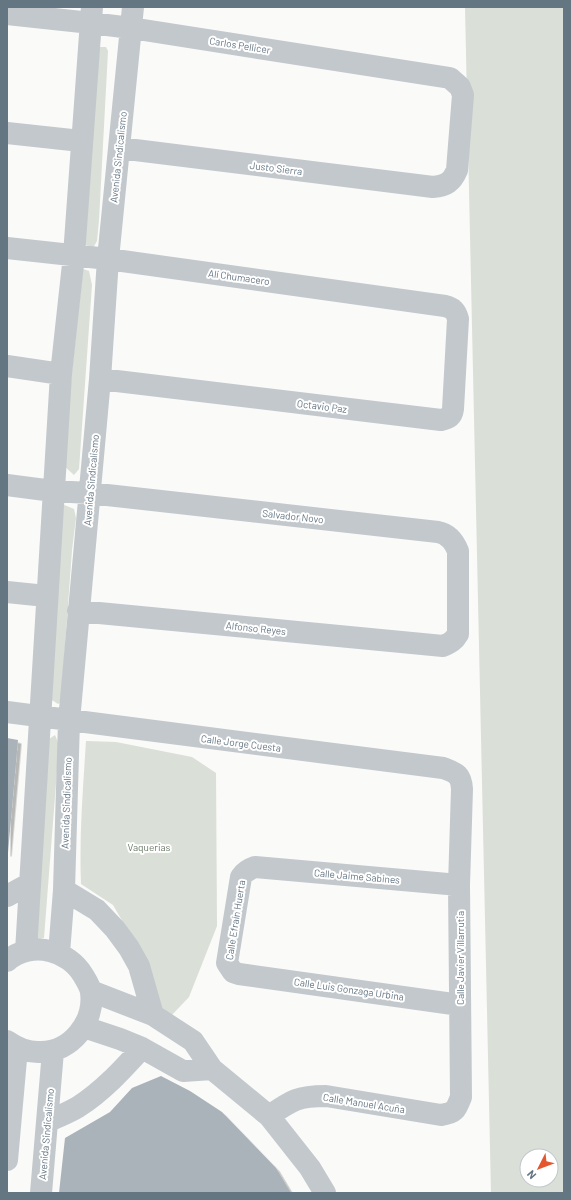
<svg xmlns="http://www.w3.org/2000/svg" width="571" height="1200" viewBox="0 0 571 1200" font-family="Barlow,sans-serif">
	<defs>
		<filter id="shadow"><feDropShadow dx="3.5" dy="3.5" stdDeviation="0" flood-color="#0004"/></filter>
	</defs>
	<rect width="100%" height="100%" fill="#fafaf8"/>
	<path fill="#dadfd7" fill-rule="evenodd" d="M465 7H564V1193H491ZM527 1156H551V1180H527Z
		M98 47H106L108 51 99 220 97 241 93 248 85 245Z
		M83 269 89 271 92 285 79 469 74 475 62 464Z
		M62 504 74 509 76 518 72 550 61 702 58 704 49 698Z
		M55 735 59 745 44 938 32 941 46 741Z
		M86 741 116 742 192 757 216 773 217 926 189 997 171 1016 156 1002 148 965 113 905 81 884C79 837 83 789 86 741Z"/>
	<path fill="#aab3b9" filter="url(#shadow)" d="M7 738 18 740 8 853H7Z
		M161 1076 190 1091 222 1112 276 1168 291 1193H59L65 1138 110 1112 132 1088Z"/>
	<g fill="none" stroke-linecap="round" stroke-linejoin="round">
		<path stroke="#c3c8cc" stroke-width="22" d="M7 14 91 23 131 28 450 78 460 87 463 95 457 170C452 182 446 186 433 187L119 148
			M7 133 81 141
			M7 248 108 259 445 306C453 308 456 311 458 319L453 409C452 417 449 418 441 420L100 379
			M7 366 61 374
			M7 485 53 491 89 493 438 532C448 534 454 541 458 551V634C454 641 450 643 443 646L78 611
			M7 592 46 596
			M7 712 443 768C456 773 461 774 462 789L459 885 461 1097C456 1110 455 1113 441 1115L326 1096C298 1096 292 1100 269 1116
			M459 885 255 867C249 869 245 871 241 877L227 963 233 972 239 974 460 1005
			M64 890 97 910 115 929 129 948 139 966 153 1015
			M7 896 29 884
			M26 951 61 374 74 255 92 7
			M59 953 64 890 69 721 100 379 108 259 133 7
			M7 961C18 951 35 947 50 951 63 954 76 963 83 975 86 980 90 986 91 992 95 1022 71 1052 41 1052 28 1053 17 1048 7 1041
			M91 991 153 1015 193 1041 212 1069 269 1116 310 1168 325 1193
			M84 1027 120 1039 142 1048 183 1071 212 1069
			M47 1122C57 1117 68 1113 78 1107 103 1091 122 1070 142 1048
			M7 1160 17 1048
			M41 1193 53 1051"/>
	</g>
	<g text-anchor="middle" dominant-baseline="central" stroke-width="4" stroke-linejoin="round" paint-order="stroke">
		<g font-size="10" fill="#657683" stroke="#fff">
			<text transform="translate(240 45) rotate(9)">Carlos Pellicer</text>
			<text transform="translate(118 157) rotate(-84)">Avenida Sindicalismo</text>
			<text transform="translate(276 168) rotate(7)">Justo Sierra</text>
			<text transform="translate(239 277) rotate(8)">Alí Chumacero</text>
			<text transform="translate(322 406) rotate(7)">Octavio Paz</text>
			<text transform="translate(91 480) rotate(-85)">Avenida Sindicalismo</text>
			<text transform="translate(293 516) rotate(6)">Salvador Novo</text>
			<text transform="translate(256 628) rotate(6)">Alfonso Reyes</text>
			<text transform="translate(241 743) rotate(7)">Calle Jorge Cuesta</text>
			<text transform="translate(66 803) rotate(-88)">Avenida Sindicalismo</text>
			<text transform="translate(357 876) rotate(5)">Calle Jaime Sabines</text>
			<text transform="translate(235 920) rotate(-81)">Calle Efraín Huerta</text>
			<text transform="translate(460 958) rotate(-90)">Calle Javier Villarrutia</text>
			<text transform="translate(349 989) rotate(8)">Calle Luis Gonzaga Urbina</text>
			<text transform="translate(364 1103) rotate(9)">Calle Manuel Acuña</text>
			<text transform="translate(46 1134) rotate(-85)">Avenida Sindicalismo</text>
		</g>
		<g font-size="10" fill="#687a64" stroke="#fff">
			<text x="149" y="847">Vaquerias</text>
		</g>
	</g>
	<rect width="571" height="1200" fill="none" stroke="#657683" stroke-width="16"/>
	<g transform="translate(539 1168) rotate(228)"><circle r="19" fill="#ffffff" stroke="#c1c8cd"/>
	<path d="M0-3L7 15L0 10L-7 15Z" fill="#e4572e"/>
	<text y="-6" font-size="11" font-weight="bold" text-anchor="middle" fill="#657683">N</text>
	</g>
</svg>
